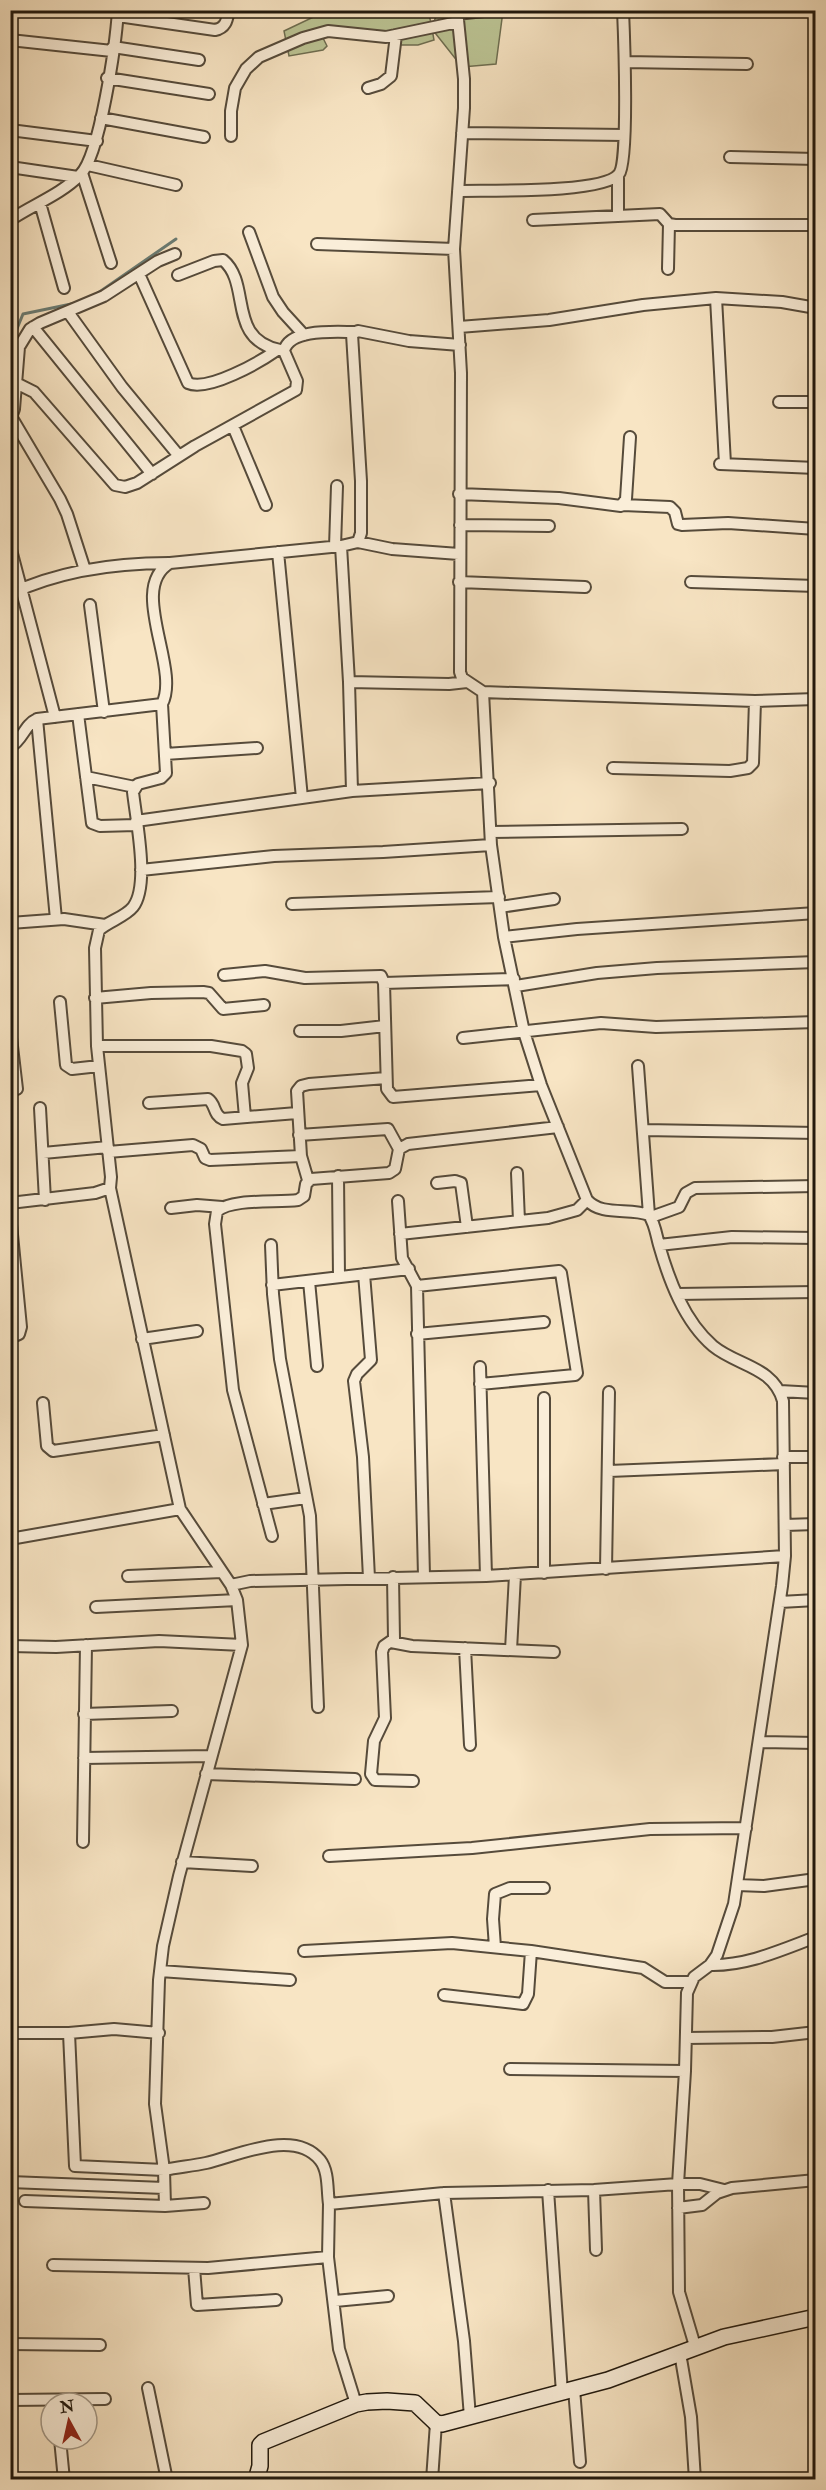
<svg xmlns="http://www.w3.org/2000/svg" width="826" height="2490" viewBox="0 0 826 2490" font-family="'IM FELL Double Pica',serif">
	<rect width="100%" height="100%" fill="#f8e5c4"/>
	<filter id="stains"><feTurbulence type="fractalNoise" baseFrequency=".00333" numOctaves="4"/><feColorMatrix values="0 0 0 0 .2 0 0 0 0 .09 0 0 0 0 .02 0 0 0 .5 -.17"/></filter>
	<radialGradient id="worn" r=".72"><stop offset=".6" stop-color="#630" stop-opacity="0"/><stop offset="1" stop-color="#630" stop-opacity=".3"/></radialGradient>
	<path fill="#bcc595" stroke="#6e6e51" stroke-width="1.5" d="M326 11H428L432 27 438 11H503L496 64 462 67 432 29 434 40 418 45H401L395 36 336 34 323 38 327 46 323 50 289 56 284 31Z"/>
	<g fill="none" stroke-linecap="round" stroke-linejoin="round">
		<path stroke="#6b7c73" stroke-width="3" d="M98 293 176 239
			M11 380 14 336 23 314 76 303"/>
		<g stroke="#564b3b" stroke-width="14">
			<path id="street" d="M306 10V11
				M457 10 464 79V108L454 249 461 373 460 672 462 678 483 692 491 845 504 937 524 1032 541 1085 587 1200C602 1217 630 1207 649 1215 655 1224 656 1234 659 1245 669 1280 684 1321 713 1346 737 1366 773 1366 783 1401L785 1556 782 1586 734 1904 717 1955 710 1965 694 1977 687 1993 685 2071 678 2184 679 2292 695 2346
				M457 14 493 10
				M118 16 215 30C226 28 227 20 229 10
				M10 40 112 51
				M113 47 199 60
				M625 62 747 64
				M107 78 209 94
				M368 88 381 84 391 76 396 35
				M101 118 204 137
				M10 130 97 141
				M462 133 624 135
				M231 136V111L235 88 246 69 259 57 303 38 328 31 386 37 458 22
				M730 157 816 159
				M88 165 176 185
				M10 167 78 177
				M82 173 111 263
				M458 191C487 190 603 194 619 174 629 162 624 33 623 10
				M40 203 64 288
				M618 216V175
				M10 220C34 204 60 195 80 175 100 156 116 42 118 10
				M533 220 660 214 669 224 675 225H816
				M249 232 273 297 283 312 304 335
				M317 244 454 249
				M668 269 669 224
				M139 274 188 383C208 392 260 362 277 350
				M178 275 214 261 223 260C252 284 226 339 280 350
				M716 298 725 464
				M68 312 122 387 179 456
				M33 327 152 474
				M459 327 549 320 643 305 716 298 782 302 816 308
				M16 383 34 392 115 485 125 487 137 483 195 446 296 390 297 381 284 351C289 328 337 332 354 332
				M779 402H816
				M12 418 60 499 67 514 85 570
				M10 420 14 409 19 347 30 329 40 323 104 296 158 261 175 254
				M233 426 266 505
				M720 464 816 468
				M459 494 559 498 621 506 626 499 630 437
				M623 505 670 507 675 512 678 524 682 525 728 523 816 529
				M460 525 549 526
				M358 542 392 549 459 554
				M10 546 55 717
				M341 546 349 682 352 791
				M335 547 337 486
				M278 552 302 798
				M459 582 585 587
				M691 582 816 586
				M10 594C59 571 116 563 169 563
				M90 605 104 712
				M349 682 449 684 467 682
				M483 692 755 701 816 699
				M78 714 92 823 100 826 136 825
				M37 719 56 919
				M10 747C23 740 24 725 37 719L162 704C181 668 127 588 170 563L341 546 358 542 361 533V481L352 334 358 331 409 341 460 345
				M165 754 257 748
				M613 768 730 771 748 768 753 763 755 701
				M86 777 135 787
				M136 821 352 791 490 783
				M491 832 682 829
				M141 870 274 856 383 852 491 845
				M292 904 499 897
				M500 907 554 899
				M10 923 64 919 105 925
				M504 937 577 929 816 913
				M224 975 265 971 305 978 381 976 384 983 387 1089 393 1097 541 1085
				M384 983 514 979
				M516 986 597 973 657 968 816 962
				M95 998 151 993 203 992 209 993 223 1009 264 1005
				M60 1002 66 1065 72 1069 99 1066
				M10 1029 17 1089
				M300 1031H341L385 1026
				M463 1038 601 1023 656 1027 816 1022
				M97 1046H211L242 1051 246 1054 248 1068 242 1083 245 1117
				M638 1066 649 1215
				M149 1103 208 1099C216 1104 213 1115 223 1119L297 1113
				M40 1108 45 1200
				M643 1130 816 1133
				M299 1135 388 1129 399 1149
				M108 1152 193 1145 201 1149 205 1158 210 1160 301 1156
				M43 1153 108 1147
				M517 1173 519 1221
				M338 1176 339 1277
				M308 1180 301 1156 297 1091 301 1086 309 1084 386 1078
				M437 1183 455 1181 461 1183 467 1227
				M110 1188 180 1509
				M398 1201 402 1258 417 1286 559 1271 561 1273 577 1373 575 1375 480 1384
				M10 1203 95 1193 110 1188 111 1177 97 1046 95 948 99 930C109 921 125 917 133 907 150 885 136 820 133 792L138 784 161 778 166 773 162 704
				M171 1208 197 1205 222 1207
				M10 1214 21 1327 19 1334 10 1338
				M651 1217 679 1207 686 1193 695 1188 816 1186
				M400 1234 548 1218 577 1210 587 1200
				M271 1245 273 1294 280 1359 310 1516 318 1707
				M659 1245 732 1237 816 1238
				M364 1274 371 1360 357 1374 354 1381 363 1457 369 1578
				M309 1281 317 1366
				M272 1285 409 1269
				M417 1286 424 1576
				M677 1294 816 1292
				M417 1334 544 1322
				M142 1339 197 1331
				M480 1367 486 1576
				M780 1391 816 1393
				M43 1403 47 1446 53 1451 164 1435
				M783 1457H816
				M609 1471 784 1464
				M263 1504 306 1498
				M785 1525 816 1524
				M272 1536 233 1390 215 1224 217 1211C233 1198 277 1203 298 1200L304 1196 306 1184 311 1179 389 1173 395 1169 399 1149 408 1144 558 1127
				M10 1539 180 1509 231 1585
				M606 1569 609 1392
				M544 1573V1398
				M128 1576 222 1572
				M393 1577 394 1639 384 1646 382 1652 385 1718 374 1741 371 1774 375 1780 413 1781
				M780 1602 816 1600
				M96 1607 237 1600
				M391 1642 412 1646 554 1652
				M10 1646 56 1647 159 1641 242 1645
				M465 1648 470 1745
				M511 1650 515 1575
				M84 1714 172 1711
				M760 1742 816 1743
				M84 1758 211 1756
				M206 1774 355 1779
				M83 1842 86 1645
				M329 1856 472 1848 650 1829 746 1828
				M182 1862 252 1866
				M737 1885 764 1886 816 1879
				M495 1947 493 1919 495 1894 510 1888H544
				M304 1951 452 1943 531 1951 643 1968 665 1982H691
				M710 1965C747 1966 781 1950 816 1937
				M160 1971 290 1980
				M444 1995 523 2004 528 1994 531 1951
				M10 2033H69L75 2166 164 2170 165 2206
				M69 2033 114 2029 159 2033
				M686 2038 772 2037 816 2032
				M510 2069 685 2071
				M10 2182 164 2188
				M548 2190 562 2393
				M594 2190 596 2250
				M724 2190 700 2184H678L594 2190 444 2193 329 2204C327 2191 329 2171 320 2160 294 2128 237 2156 206 2163 192 2166 178 2167 164 2170L155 2104 159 1980 163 1946 179 1876 242 1645 237 1600 231 1585 250 1581 486 1576 785 1556
				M444 2193 464 2341 470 2417
				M25 2201 165 2206 204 2203
				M329 2204 328 2257 339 2349 356 2404
				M678 2208 702 2205 717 2193 732 2188 816 2180
				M53 2265 208 2268 328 2257
				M194 2268 197 2305 276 2300
				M335 2301 388 2296
				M10 2344 100 2345
				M680 2353 691 2417 695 2480
				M148 2388 167 2480
				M574 2389 580 2462
				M10 2400 105 2399
				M60 2439 64 2480
				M432 2480 436 2423"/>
		</g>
		<g stroke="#20180d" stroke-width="18">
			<path id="secondary" d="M256 2480 260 2466V2445L263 2442 356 2404 367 2402 387 2401 415 2403 436 2423 442 2424 608 2380 724 2337 816 2317"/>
		</g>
		<use href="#street" stroke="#faeed9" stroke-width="10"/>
		<use href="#secondary" stroke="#faeed9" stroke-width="15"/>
	</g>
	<rect width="826" height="2490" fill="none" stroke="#f8e5c4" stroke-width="36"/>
	<rect x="12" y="12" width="802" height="2466" fill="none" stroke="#20180d" stroke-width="3"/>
	<rect x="18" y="18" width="790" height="2454" fill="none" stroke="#20180d" stroke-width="1.5"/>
	<g transform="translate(69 2421) rotate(352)"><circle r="28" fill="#faeed9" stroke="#a39887" stroke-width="1.5"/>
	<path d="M0-4.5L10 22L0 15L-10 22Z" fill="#8f2418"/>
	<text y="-9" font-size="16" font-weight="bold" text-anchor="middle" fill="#20180d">N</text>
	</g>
	<rect width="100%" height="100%" filter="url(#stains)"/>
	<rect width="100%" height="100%" fill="url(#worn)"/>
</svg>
